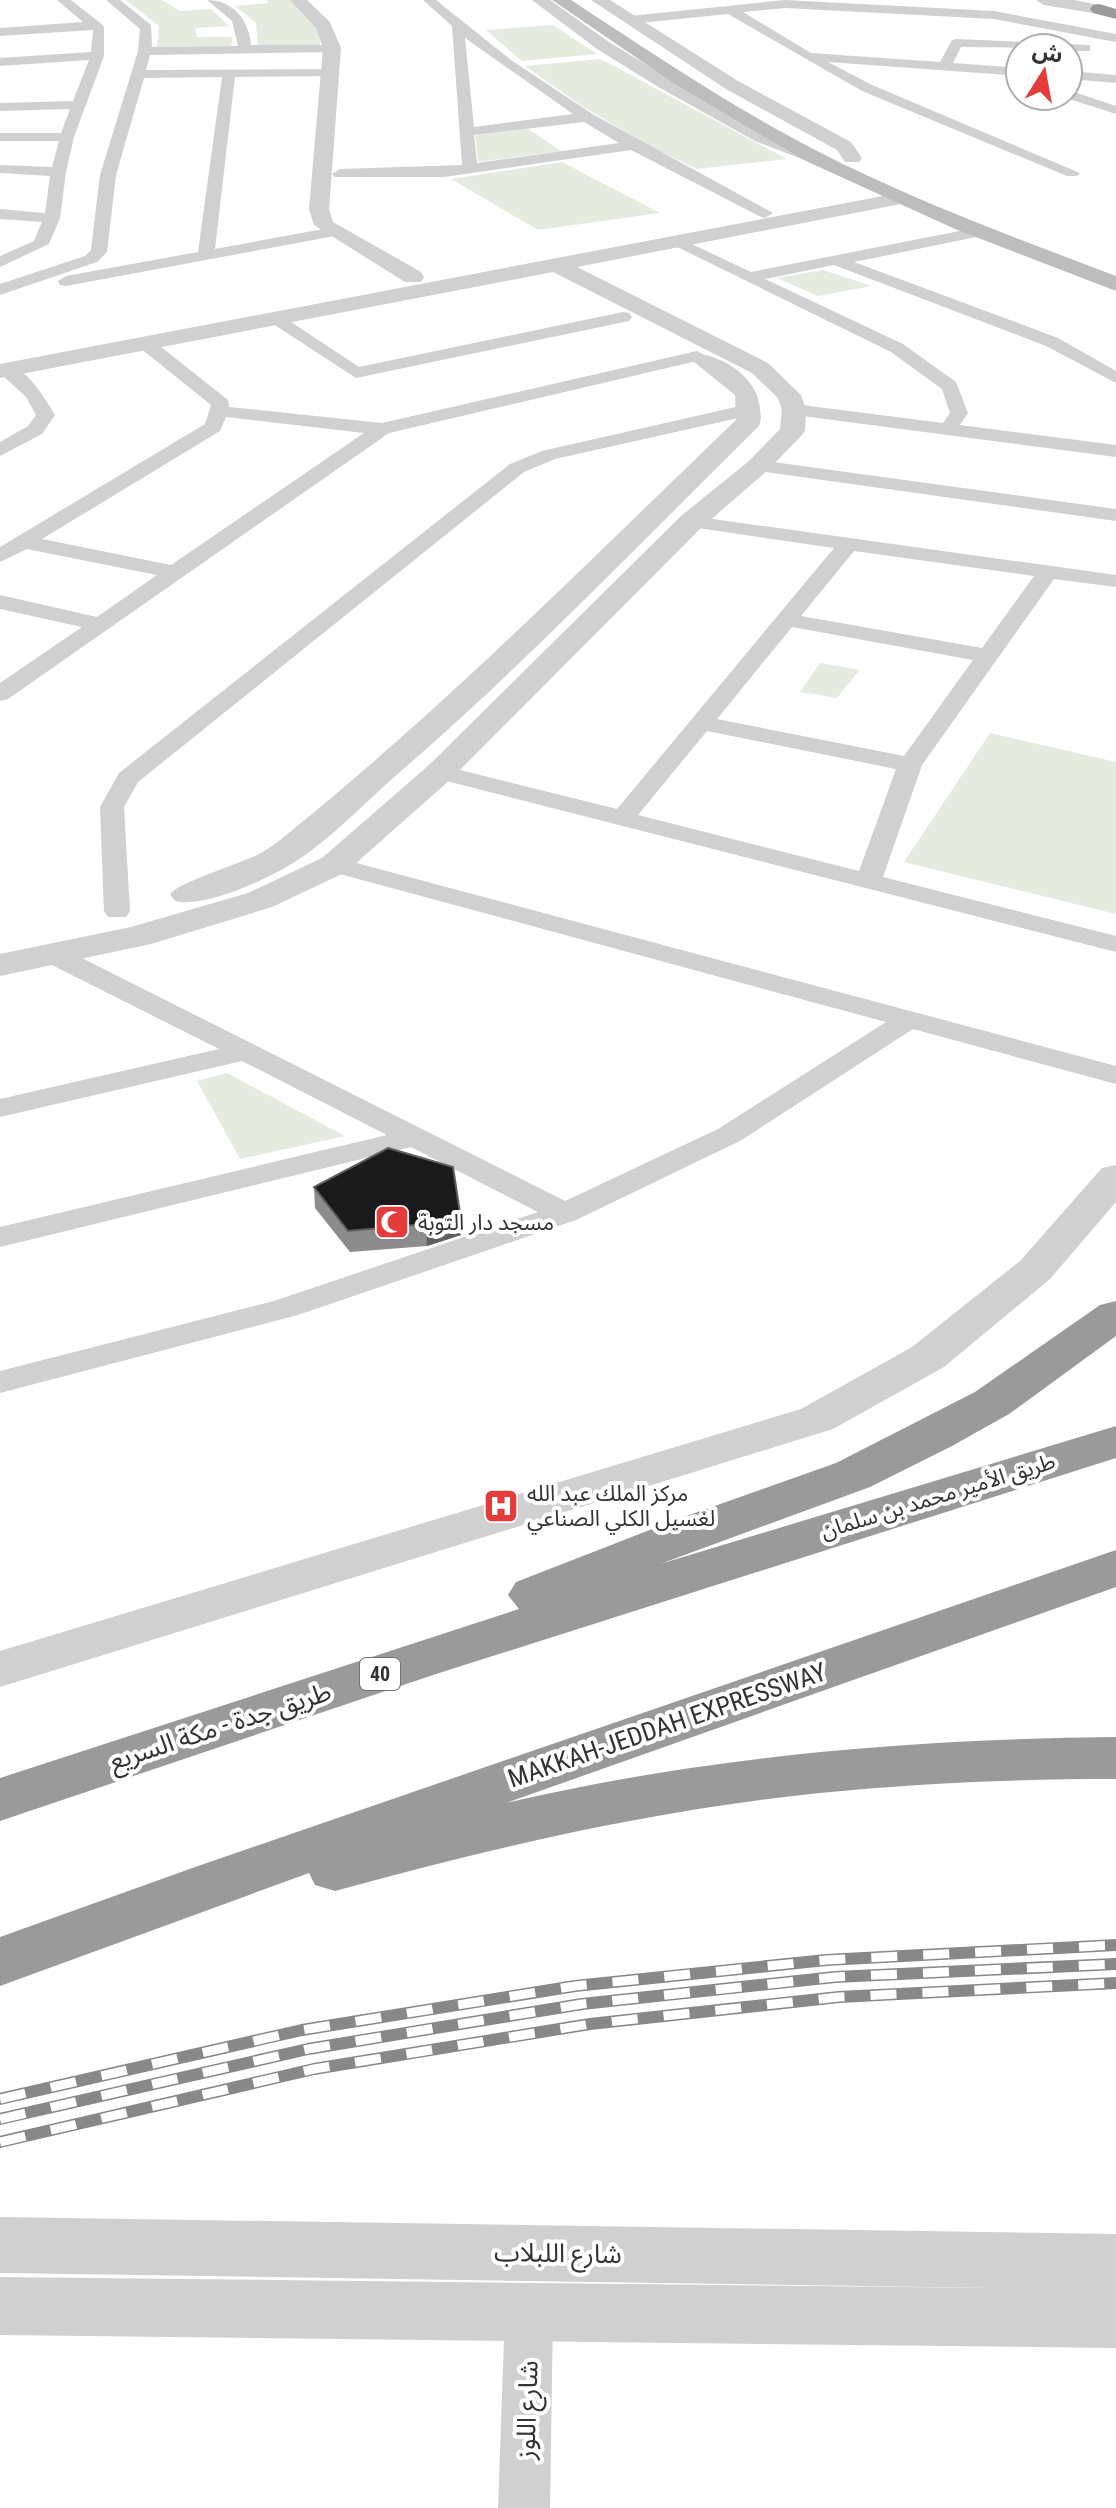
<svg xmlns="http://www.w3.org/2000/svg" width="1116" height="2508" viewBox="0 0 1116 2508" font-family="'Roboto Condensed','Noto Sans Arabic',sans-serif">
	<rect width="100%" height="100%" fill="#fff"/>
	<path fill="#e5ebdf" d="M126 0H162L180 11 211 9 229 26 195 28 197 37H233L231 46 157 47 159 26Z
		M266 0H292L319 30 320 45 258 46 256 23 235 6 269 3Z
		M553 25 597 54 522 61 486 30Z
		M601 59 787 159 697 169 647 145 582 106 525 66Z
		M528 129 561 151 478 162 475 135Z
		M562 162 660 213 538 230 451 179Z
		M823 270 872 286 818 296 777 278Z
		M820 663 860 670 837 698 800 692Z
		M990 733 1116 762V914L904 862Z
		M227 1073 345 1136 240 1159 197 1081Z"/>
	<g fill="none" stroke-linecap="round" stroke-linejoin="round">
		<path fill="#d0d0d0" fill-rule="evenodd" d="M57 0H71L104 26V56L74 137 66 172 60 218 49 244 0 267V256L34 241 42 222 0 219V209L45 213 50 176 0 173V165L52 167 59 141H0V133H61L70 109 0 111V103L73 101 89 60 0 66V58L91 52 93 30 0 36V28L83 22Z
			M106 0H120L151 25 152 47 238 46 232 21 207 0C233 0 249 20 251 45H337L339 48 332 52 150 55 146 70 336 69 338 72 331 76 235 77 215 249 334 227 340 229V235L66 286 60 285 58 281 66 276 198 252 222 77 144 78 116 175 107 252 97 262 0 295V284L85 256 91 250 100 175 138 51 140 29Z
			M423 0H436L511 60 594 115 773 213 765 218 759 216 631 150 444 177H335L332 174 340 169 462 165 452 26ZM465 38 573 114 474 127ZM584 122 619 143 477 163 474 135Z
			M785 0 994 11 1116 34V42L994 19 785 8 743 12 811 53 940 62 952 40 957 39 1090 45V51H1068V48L961 47 953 63 1020 68V76L828 62 872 85 1080 173 1077 176H1067L862 91 728 14 630 24 624 20 630 16Z
			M1068 71 1116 75V83L1068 79Z
			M1068 90 1116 106V114L1063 97 1068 96Z
			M980 227 986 229V235L854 262 1058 338 1116 371V383L1046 346 834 265 765 279 903 344 956 382 968 413 960 425 1116 445V457L787 414 785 410 794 404 943 423 950 413 942 389 891 352 665 241 667 238H679L751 272Z
			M623 312 629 313 632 317 629 321 356 378 264 318 273 313 279 314 359 367Z
			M145 338 151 339 228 400 229 407 382 423 697 351 706 356 697 361 389 433 8 699 0 701V683L82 627 0 609V595L97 617 157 575 27 549 0 562V547L205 424 211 405 139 347 136 343 139 339ZM226 417 364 433 171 565 42 539 220 431Z
			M6 364C28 369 44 397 55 415L42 434 0 456V442L28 426 36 415 26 397 0 373V365Z
			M749 404 758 410 756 414 555 459 524 472 138 782 124 807 130 911 126 917H108L104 911 100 807 119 773 510 464 542 451Z
			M758 460 1116 509V521L751 470 748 466Z
			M691 516 1116 575V587L1054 579 922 765 883 877 1116 936V952L431 777 428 772 431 767 440 765 617 809 834 548 684 526 681 522ZM854 551 1034 576 982 648 801 616ZM792 627 973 660 904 756 717 719ZM707 731 896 769 859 871 638 815Z
			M334 857 1116 1066V1084L913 1029 740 1141 576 1220 298 1315 0 1393V1371L274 1301 538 1212 411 1147 0 1247V1227L387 1135 242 1061 0 1117V1099L219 1049 42 960 38 954 42 948H62L565 1201 718 1129 886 1022 325 870 321 865 325 860Z
			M529 2290 546 2296 553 2312 550 2508H498L505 2312 512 2296Z"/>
		<path fill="#d0d0d0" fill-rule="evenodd" d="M290 0H307L330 22 341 48 329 209 333 222 421 272 424 277 421 282H405L314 225 309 209 323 48 316 28Z
			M532 0H550L609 42 673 81 769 133 821 153 824 157 814 163 807 161 755 141 660 88 597 49Z
			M591 0H610L738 81 851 142 862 158 859 162H845L837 150 726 89Z
			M1036 0H1074L1105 6 1107 9 1099 14 1044 5Z
			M904 192 914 198 911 202 577 267 768 363 801 395 806 410 805 431 801 436 767 471 701 528 451 779 346 872 272 907 151 944 0 976V954L131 927 248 893 322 858 429 765 681 516 749 461 780 429 782 410 778 398 752 373 553 272 0 378V364Z
			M706 355C733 362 758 382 760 409 761 417 762 421 758 427 640 543 525 664 400 772 363 804 326 845 283 869 257 883 203 908 175 901L170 894C177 883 239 864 257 855 271 848 284 837 296 827 451 701 592 558 736 420L735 395 694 362 698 357Z
			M1116 1165V1202L1050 1279 944 1367 833 1429 0 1687V1651L801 1409 912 1347 1020 1261 1102 1168Z
			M0 2217 1116 2234V2348L0 2335V2277L991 2288 0 2273Z"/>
		<path fill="#bdbdbd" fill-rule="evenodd" d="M552 0H571C652 53 733 108 819 152 915 201 1016 238 1116 276V291L955 229 806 161 678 86Z"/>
		<path fill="#9a9a9a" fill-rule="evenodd" d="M1099 4 1116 9V19L1093 13 1090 9 1093 5Z
			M1116 1301V1336L1009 1414 952 1446 870 1487 660 1564 1116 1426V1458L436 1674 0 1821V1778L519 1609 508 1595 516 1582 678 1519 836 1463 975 1392 1100 1305Z
			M1116 1550V1587L506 1803C707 1756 911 1739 1116 1737V1779C1017 1779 919 1783 820 1793 655 1810 494 1847 335 1891L315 1885 309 1873 0 1986V1937L198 1866Z"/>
		<g stroke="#888" stroke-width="12">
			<path id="rail" d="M0 2099 302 2030 575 1986 826 1960 1116 1945
				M0 2119 308 2049 582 2004 835 1977 1116 1964
				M0 2142 314 2069 590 2024 839 1997 1116 1983"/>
		</g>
		<use href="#rail" stroke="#fff" stroke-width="9" stroke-dasharray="26" stroke-linecap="butt"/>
	</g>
	<path fill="#8c8c8c" d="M314 1187 460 1213 461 1235 427 1246 350 1252 315 1208Z"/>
	<path fill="#5f5f5f" d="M460 1213 461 1235 427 1246 426 1224Z"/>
	<path fill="#1a1a1a" stroke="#5f5f5f" stroke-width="2" d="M388 1148 453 1167 460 1213 426 1224 348 1231 314 1187Z"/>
	<defs>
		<g id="mosque-square" transform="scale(1.8)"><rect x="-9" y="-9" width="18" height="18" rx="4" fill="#e33c3b" stroke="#fff"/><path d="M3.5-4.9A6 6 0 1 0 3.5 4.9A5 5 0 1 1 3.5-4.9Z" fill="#fff"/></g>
		<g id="hospital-square" transform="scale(1.8)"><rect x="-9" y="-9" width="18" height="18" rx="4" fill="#e33c3b" stroke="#fff"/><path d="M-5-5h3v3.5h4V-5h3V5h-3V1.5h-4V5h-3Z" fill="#fff"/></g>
	</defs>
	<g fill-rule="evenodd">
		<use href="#mosque-square" x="392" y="1222"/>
		<use href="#hospital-square" x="501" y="1506"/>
	</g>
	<g text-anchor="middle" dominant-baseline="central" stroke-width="8" stroke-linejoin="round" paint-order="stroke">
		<rect fill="#fff" stroke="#707070" stroke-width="2" x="360" y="1658" width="40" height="32" rx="6"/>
		<g font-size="20" font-weight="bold" fill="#333">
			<text x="380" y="1674">40</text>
		</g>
		<g font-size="22" fill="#333" stroke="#fff" text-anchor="start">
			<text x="418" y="1222">مسجد دار التوبة</text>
			<text x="527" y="1493">مركز الملك عبد الله<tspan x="527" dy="25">لغسيل الكلي الصناعي</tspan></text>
		</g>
		<g font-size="22" fill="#333" stroke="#fff">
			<text transform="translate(938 1496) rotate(-17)">طريق الأمير محمد بن سلمان</text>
		</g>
		<g font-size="26" fill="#333" stroke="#fff">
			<text transform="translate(667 1725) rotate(-19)">MAKKAH-JEDDAH EXPRESSWAY</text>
			<text transform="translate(220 1726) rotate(-18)">طريق جدة - مكة السريع</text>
			<text transform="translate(558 2253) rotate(1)">شارع اللبلاب</text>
			<text transform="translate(527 2410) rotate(-88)">شارع اللوز</text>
		</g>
	</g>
	<g transform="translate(1044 72) rotate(11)"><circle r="38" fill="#ffffff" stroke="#adadad" stroke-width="2"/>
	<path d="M0-6L14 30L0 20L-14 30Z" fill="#e33c3b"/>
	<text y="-12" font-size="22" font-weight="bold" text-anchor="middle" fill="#333333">ش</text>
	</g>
</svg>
